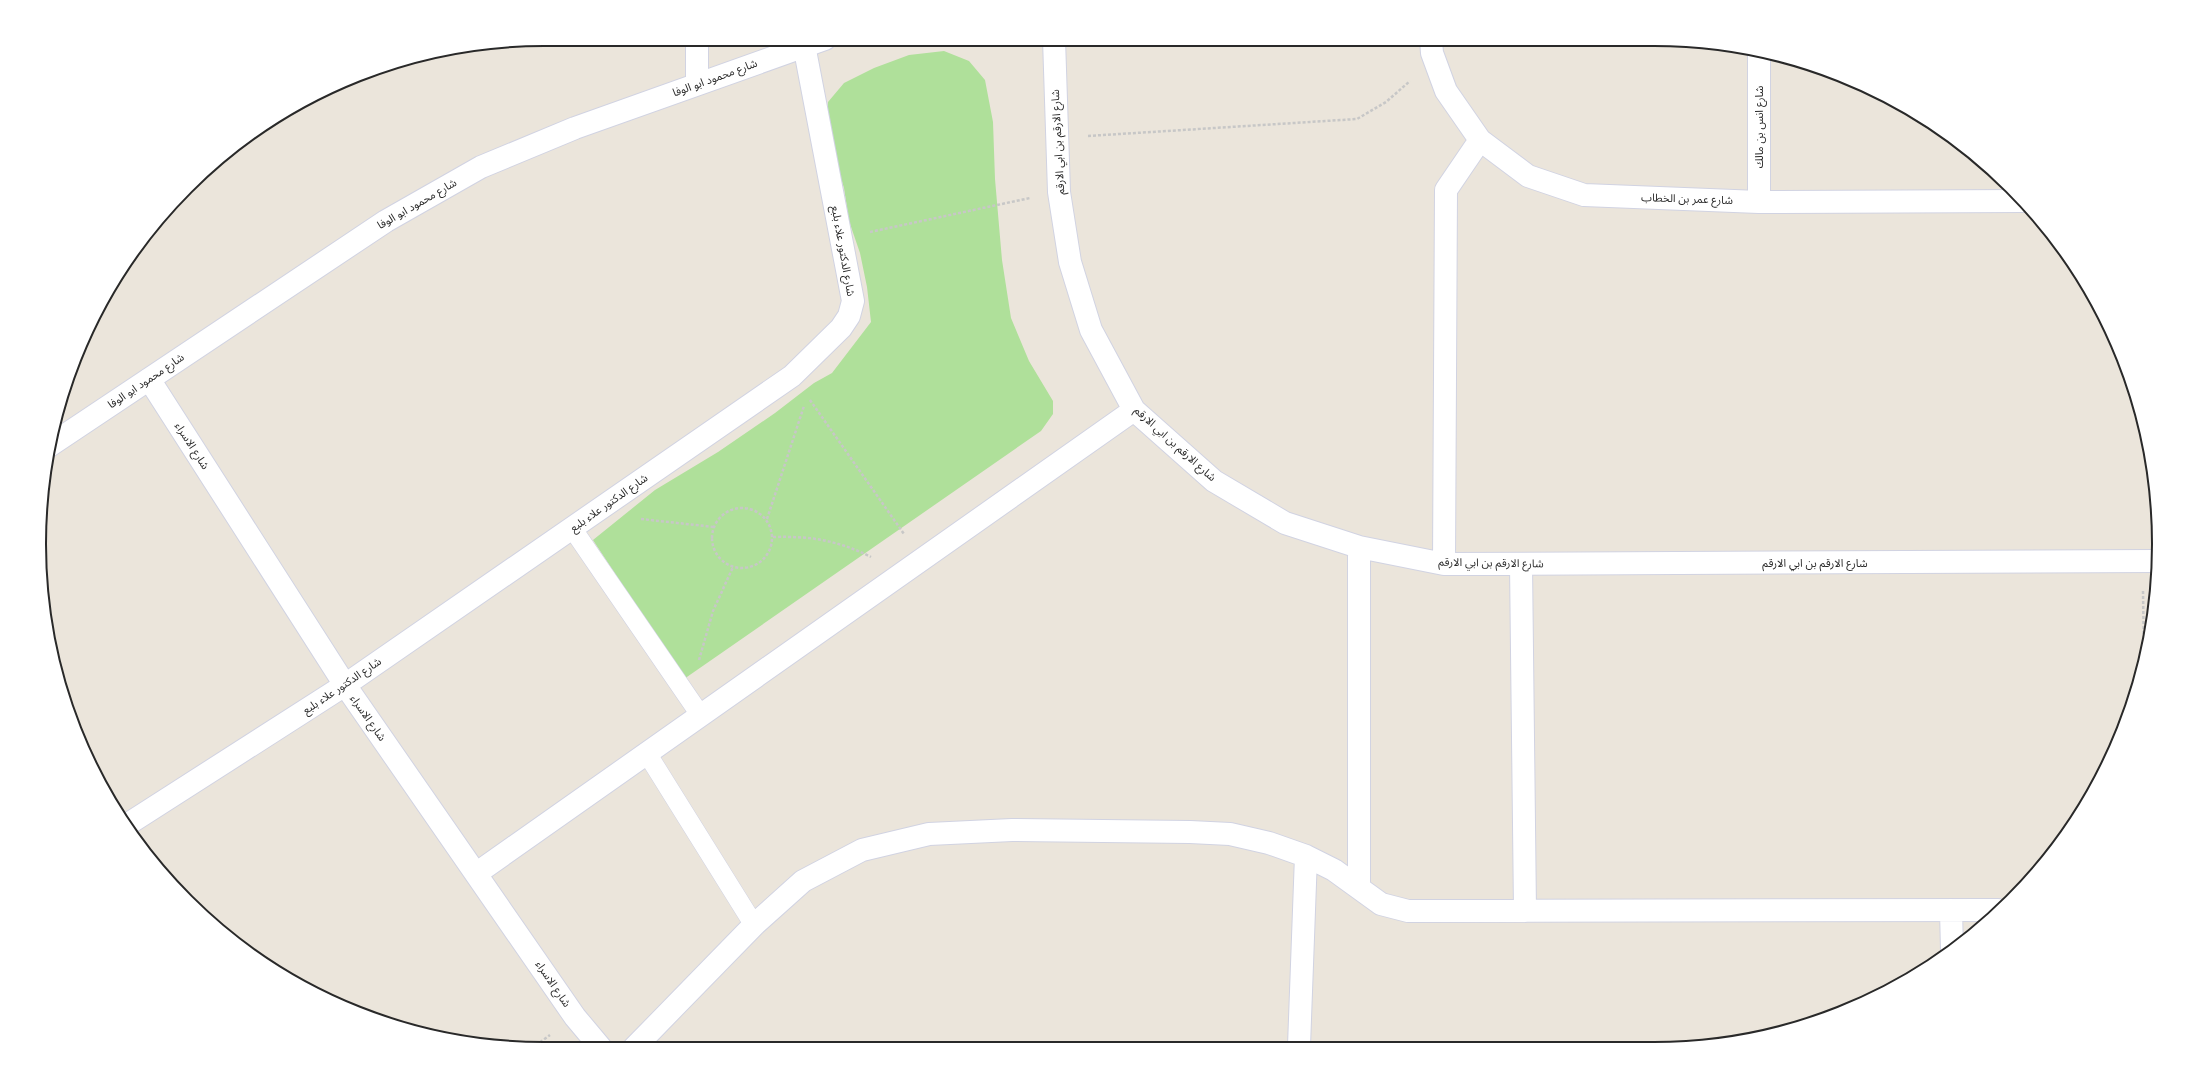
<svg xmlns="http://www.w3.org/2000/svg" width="2198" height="1088" viewBox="0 0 2198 1088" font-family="'Fira Sans','Noto Sans Arabic',sans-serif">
	<rect width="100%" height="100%" fill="#ebe5db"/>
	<path fill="#afe09a" d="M944 51 969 61 985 80 993 122 995 179 1002 260 1011 318 1029 361 1053 401V414L1041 431 684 679 593 540 655 490 718 452 775 413 814 383 832 373 871 322 867 287 860 253 849 221 844 188 830 144 827 116 828 102 844 83 874 68 909 55Z"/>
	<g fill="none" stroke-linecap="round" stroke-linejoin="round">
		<g stroke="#d1d3e2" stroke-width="20">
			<path id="service" d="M572 528 701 716
				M648 755 754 925"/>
		</g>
		<g stroke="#d1d3e2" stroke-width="24">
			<path id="minor" d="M697 39V84
				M1054 39 1059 192 1070 262 1091 330 1134 410 1214 481 1285 523 1359 547 1444 564 2157 561
				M1431 40 1432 53 1446 91 1480 140 1528 176 1584 195 1759 202 2023 201
				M1759 52V202
				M149 379 345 685 575 1017 601 1048
				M49 446 386 221 481 167 575 128 825 39
				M1444 564 1446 190 1480 140
				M1521 564 1525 911
				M125 826 345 685 792 376 841 328 849 316 853 301 804 45
				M477 873 1134 410
				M1359 887V547
				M1951 910 1952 950
				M1299 1046 1306 856
				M634 1048 754 925 803 881 862 850 929 834 1012 830 1190 832 1230 834 1269 843 1306 856 1334 870 1381 904 1408 911 1998 910"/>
		</g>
		<path stroke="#c7c7c7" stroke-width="2.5" stroke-dasharray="3 2" stroke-linecap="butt" d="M1088 136 1357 119 1386 102 1410 81
			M870 232 1030 198
			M810 400 904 534
			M712 538a30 30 0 1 1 60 0a30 30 0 1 1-60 0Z
			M641 519 714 527
			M767 519 804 406
			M773 537C810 536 837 540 871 557
			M2143 591 2144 659
			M699 660 713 611 733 567
			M532 1048 550 1035"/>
		<use href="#service" stroke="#fff" stroke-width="19"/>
		<use href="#minor" stroke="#fff" stroke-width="22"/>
	</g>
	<g text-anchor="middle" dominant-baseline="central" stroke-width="3" stroke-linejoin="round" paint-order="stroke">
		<g font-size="11" fill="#292929" stroke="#fff">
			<text transform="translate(715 78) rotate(-20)">شارع محمود ابو الوفا</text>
			<text transform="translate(1759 127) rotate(-90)">شارع انس بن مالك</text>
			<text transform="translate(1058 142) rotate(-93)">شارع الارقم بن ابي الارقم</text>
			<text transform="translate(1687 199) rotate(2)">شارع عمر بن الخطاب</text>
			<text transform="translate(417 204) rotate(-30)">شارع محمود ابو الوفا</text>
			<text transform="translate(843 251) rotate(80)">شارع الدكتور علاء بلبع</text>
			<text transform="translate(146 381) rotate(-34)">شارع محمود ابو الوفا</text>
			<text transform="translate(1175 444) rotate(42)">شارع الارقم بن ابي الارقم</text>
			<text transform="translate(192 446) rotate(57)">شارع الاسراء</text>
			<text transform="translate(609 503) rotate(-35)">شارع الدكتور علاء بلبع</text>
			<text transform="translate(1491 563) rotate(1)">شارع الارقم بن ابي الارقم</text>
			<text x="1815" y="563">شارع الارقم بن ابي الارقم</text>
			<text transform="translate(342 686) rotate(-34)">شارع الدكتور علاء بلبع</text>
			<text transform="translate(368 718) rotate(55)">شارع الاسراء</text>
			<text transform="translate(553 984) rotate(56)">شارع الاسراء</text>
		</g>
	</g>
	<path d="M0 0H2198V1088H0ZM544 46H1654A498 498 0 0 1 2152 544V544A498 498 0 0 1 1654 1042H544A498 498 0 0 1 46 544V544A498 498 0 0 1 544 46Z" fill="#fff" fill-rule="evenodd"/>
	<path fill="none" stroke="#292929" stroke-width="2" d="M544 46H1654A498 498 0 0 1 2152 544V544A498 498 0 0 1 1654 1042H544A498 498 0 0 1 46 544V544A498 498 0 0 1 544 46Z"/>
</svg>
